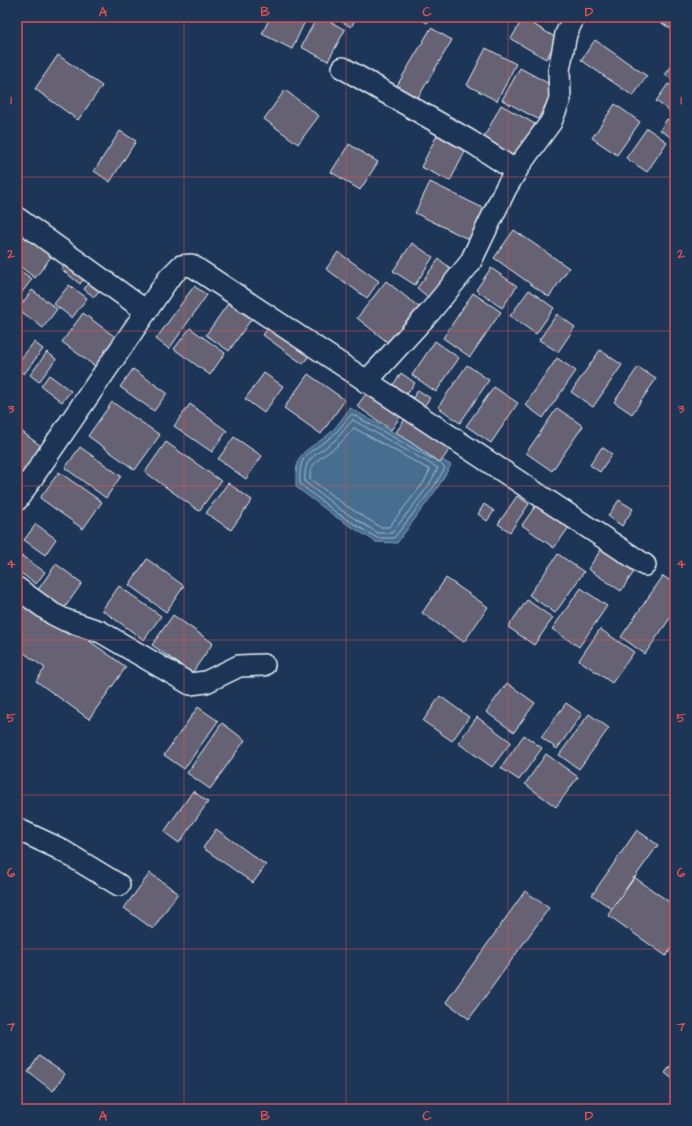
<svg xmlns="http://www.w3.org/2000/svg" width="692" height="1126" viewBox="0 0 692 1126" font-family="'Architects Daughter',sans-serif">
	<rect width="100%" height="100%" fill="#1d3557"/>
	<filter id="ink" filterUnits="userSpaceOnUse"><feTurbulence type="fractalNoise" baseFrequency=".025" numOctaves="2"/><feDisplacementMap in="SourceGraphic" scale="8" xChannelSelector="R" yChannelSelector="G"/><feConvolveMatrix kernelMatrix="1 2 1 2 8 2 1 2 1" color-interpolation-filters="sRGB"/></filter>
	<g filter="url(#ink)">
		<path fill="#476d8f" stroke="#87a2b9" d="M350 408 451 465 436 490 397 543 376 542 336 517 296 487C295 450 303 454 328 435 336 428 343 417 350 408Z"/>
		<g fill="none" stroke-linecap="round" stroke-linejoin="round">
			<path stroke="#a8bcce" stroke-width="1" d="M353 420 438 468 429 485 392 533H378L341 510 305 482C303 456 317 455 334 441 341 435 346 426 353 420Z
				M354 428 430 470 424 482 389 527H380L345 505 310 479C309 459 327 456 339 444 345 439 349 433 354 428Z
				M432 459 352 414C344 421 339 431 330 438 309 454 298 453 300 484L338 514 377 538H394L433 488 445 468 441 464"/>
		</g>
		<path fill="#666273" stroke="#e8f1f8" d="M270 17H307L292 49 262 34Z
			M317 17H322L345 30 328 61 301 47Z
			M334 17H357L351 27Z
			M418 17H432L427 23Z
			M653 17H675V32Z
			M523 18 558 39 546 59 511 39Z
			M431 28 452 40 416 101 395 89Z
			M595 40 647 76 633 96 581 60Z
			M486 48 516 64 497 101 467 85Z
			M58 55 102 86 78 120 35 89Z
			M675 61V82L665 75Z
			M520 68 555 87 538 119 502 100Z
			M668 84 675 88V115L656 101Z
			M285 90 319 116 298 144 264 119Z
			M615 104 640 122 617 155 592 138Z
			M501 105 535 124 516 159 482 141Z
			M667 119 675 125V133L672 138 660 130Z
			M647 128 667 142 647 172 626 158Z
			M440 129 469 144 450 181 421 167Z
			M120 131 136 141 110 182 94 171Z
			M349 144 378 162 360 190 331 172Z
			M430 182 487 210 472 241 415 213Z
			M29 228 57 249 35 278 17 264V243Z
			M514 230 569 268 549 297 494 258Z
			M412 243 433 257 415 285 393 271Z
			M338 252 379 281 367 298 326 269Z
			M68 259 88 273 80 284 61 269Z
			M439 259 455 272 433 301 417 288Z
			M17 268 32 279 20 295 17 293Z
			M491 268 517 286 502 308 476 290Z
			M92 278 103 286 94 297 84 289Z
			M386 281 424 311 395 348 357 318Z
			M69 285 87 298 72 318 54 304Z
			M194 286 207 295 169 349 156 339Z
			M32 290 57 309 43 328 18 309Z
			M529 290 554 308 536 334 510 316Z
			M473 293 501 312 470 357 443 338Z
			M229 302 252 318 229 351 206 335Z
			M83 313 122 342 100 370 62 342Z
			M557 314 575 327 558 352 539 340Z
			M270 325 310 354 303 364 263 335Z
			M190 328 225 353 210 375 174 349Z
			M435 341 459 358 436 392 412 375Z
			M34 342 43 349 24 374 17 369V364Z
			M600 350 622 365 593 407 571 392Z
			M47 352 56 359 39 382 30 375Z
			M557 358 576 371 543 418 525 405Z
			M467 365 489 380 460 423 438 407Z
			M638 367 656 379 632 414 614 402Z
			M133 369 167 393 154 411 120 387Z
			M264 373 283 386 264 413 245 399Z
			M401 373 415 383 407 394 393 385Z
			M308 374 345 400 321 434 284 408Z
			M49 375 71 391 62 402 41 386Z
			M494 387 518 403 491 443 466 426Z
			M418 390 430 398 422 409 411 401Z
			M368 391 402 414 391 430 357 406Z
			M112 402 160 435 135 470 88 436Z
			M190 404 227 431 212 452 174 426Z
			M557 408 583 426 552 471 526 453Z
			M408 415 452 446 440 463 396 432Z
			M17 428 45 449 22 479 17 475Z
			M234 437 262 456 246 479 218 459Z
			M166 442 221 481 199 511 145 472Z
			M80 447 121 476 106 498 65 468Z
			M602 447 612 454 600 472 590 465Z
			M59 472 102 502 83 529 40 498Z
			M228 483 252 500 231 530 206 513Z
			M517 496 529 504 510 532 498 524Z
			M619 500 633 509 622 526 608 516Z
			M539 501 572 523 554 548 522 525Z
			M484 504 494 511 487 521 478 514Z
			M36 524 56 539 45 555 24 540Z
			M604 545 637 567 621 591 588 569Z
			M558 554 584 572 555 613 529 595Z
			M22 556 45 572 36 584 17 570V563Z
			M147 559 184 586 166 612 129 585Z
			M56 564 82 583 61 613 35 594Z
			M663 576 675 584V611L645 654 621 637Z
			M446 578 488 607 464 642 422 613Z
			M119 586 161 616 144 640 102 610Z
			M581 588 607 606 579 647 552 629Z
			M17 598 69 635 74 630 126 667 89 719 36 681 45 668 17 648Z
			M527 600 553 618 534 645 508 627Z
			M173 615 213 643 192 673 152 645Z
			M600 629 634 652 612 683 579 660Z
			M507 683 535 703 514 732 486 712Z
			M440 696 469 717 452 741 423 721Z
			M566 703 582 714 557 749 541 737Z
			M198 707 218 721 184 769 164 755Z
			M589 714 609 728 579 769 559 755Z
			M477 717 511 742 492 767 458 743Z
			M222 723 245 740 210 789 187 773Z
			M524 735 542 748 519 780 501 768Z
			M546 754 578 777 556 807 525 784Z
			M193 791 208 802 179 843 164 832Z
			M216 829 266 865 253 883 203 848Z
			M637 830 658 845 612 909 592 895Z
			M150 873 178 893 153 929 124 908Z
			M634 877 675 906V943L666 956 608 915Z
			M525 891 549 908 469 1019 446 1002Z
			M39 1056 65 1074 53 1091 28 1072Z
			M675 1060V1081L665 1073Z"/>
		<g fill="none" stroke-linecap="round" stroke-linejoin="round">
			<g stroke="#e8f1f8" stroke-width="24">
				<path id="minor" d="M343 68 470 141 516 171
					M17 218 146 311
					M366 382 430 312 470 263 506 188 521 163 551 122 560 99 559 70 566 34 574 17
					M17 500 169 278 181 266 191 265 645 565
					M17 588 53 614 65 620 101 632 190 684 206 682 239 666 264 665
					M17 829 58 848 119 885"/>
			</g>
			<use href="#minor" stroke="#1d3557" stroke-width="21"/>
		</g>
	</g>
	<path fill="none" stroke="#da5052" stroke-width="1" stroke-opacity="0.55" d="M184 17V1109M346 17V1109M508 17V1109M17 177H675M17 331H675M17 486H675M17 640H675M17 795H675M17 949H675"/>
	<rect width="692" height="1126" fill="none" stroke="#1d3557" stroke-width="44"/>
	<rect x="22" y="22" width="648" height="1082" fill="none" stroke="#da5052" stroke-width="1.5"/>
	<g font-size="13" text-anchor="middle" font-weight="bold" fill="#da5052">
		<text x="103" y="16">A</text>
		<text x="265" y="16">B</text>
		<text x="427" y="16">C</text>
		<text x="589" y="16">D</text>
		<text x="11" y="104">1</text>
		<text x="681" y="104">1</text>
		<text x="11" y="258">2</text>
		<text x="681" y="258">2</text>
		<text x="11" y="413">3</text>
		<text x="681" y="413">3</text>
		<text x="11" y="568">4</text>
		<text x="681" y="568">4</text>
		<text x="11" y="722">5</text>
		<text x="681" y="722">5</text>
		<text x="11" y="877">6</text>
		<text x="681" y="877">6</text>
		<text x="11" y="1031">7</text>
		<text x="681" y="1031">7</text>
		<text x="103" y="1120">A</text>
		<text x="265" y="1120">B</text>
		<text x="427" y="1120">C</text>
		<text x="589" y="1120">D</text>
	</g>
</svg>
